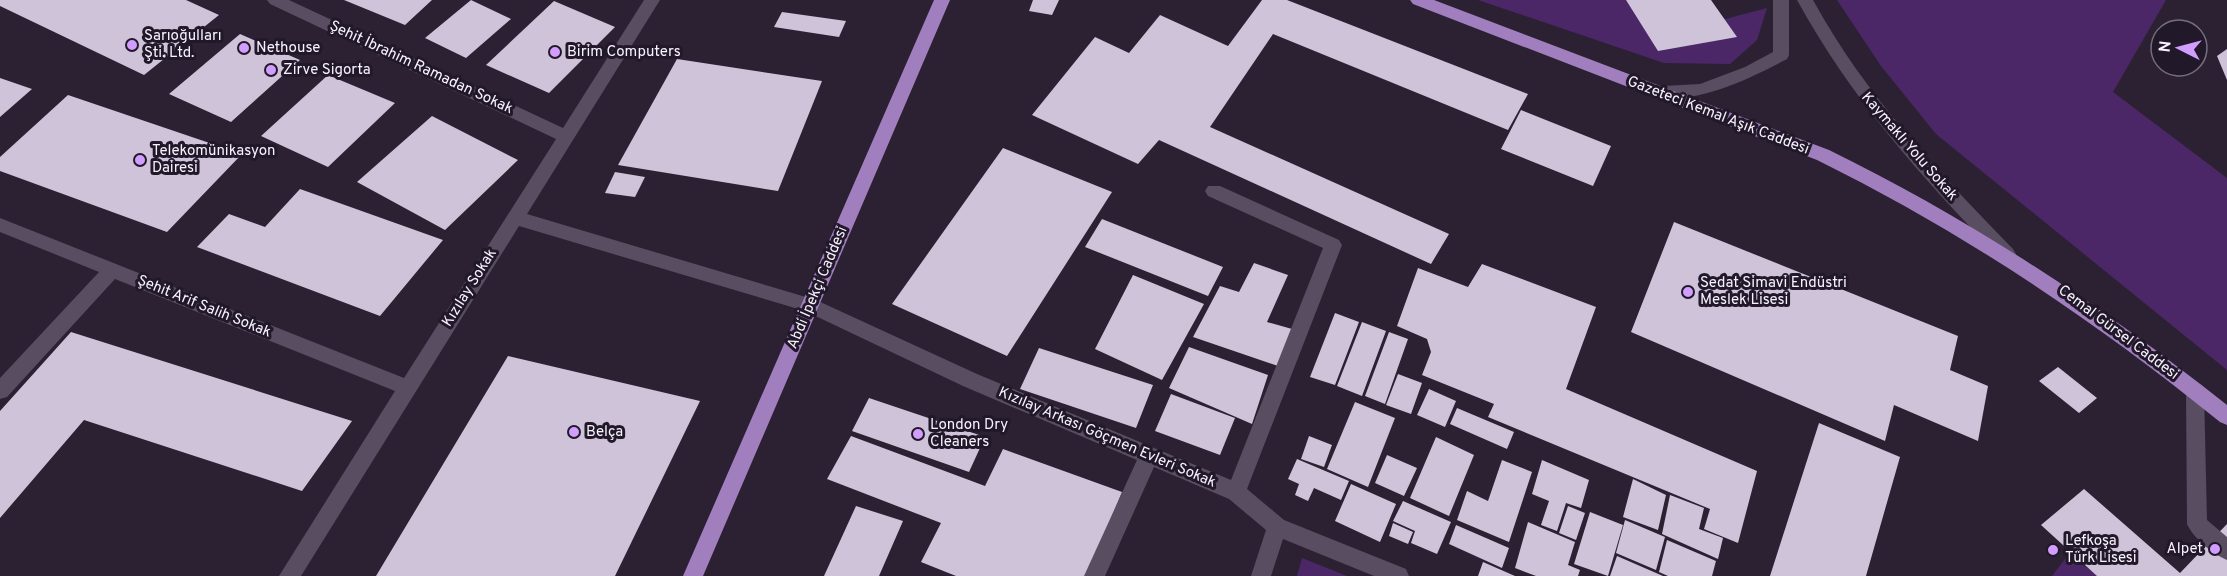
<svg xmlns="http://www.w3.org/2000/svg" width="2227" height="576" viewBox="0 0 2227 576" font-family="Overpass,sans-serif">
	<rect width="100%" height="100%" fill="#2b2133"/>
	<path fill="#4c2768" d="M1478 0H1633L1657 37 1767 8 1757 40 1730 64 1664 63Z
		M1837 0H2166L2113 92 2227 178V370L1936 134 1881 66Z
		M2068 555 2099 576H2052Z
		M1302 558 1347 576H1297Z"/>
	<path fill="#cfc3da" d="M0 0H186L219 15 144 75 0 6Z
		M344 0H432L405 25Z
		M471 0 511 19 466 58 425 38Z
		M1033 0H1059L1052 15 1029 11Z
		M1262 0H1287L1528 94 1508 130 1273 34 1210 127 1449 234 1431 264 1159 140 1138 164 1032 115 1095 37 1129 53 1160 15 1228 46Z
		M1626 0H1711L1737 37 1658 51Z
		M554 1 615 27 549 93 486 65Z
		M782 12 846 21 839 37 774 27Z
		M240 34 300 60 231 122 169 94Z
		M2227 49V80L2217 56Z
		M677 59 822 81 778 191 618 165Z
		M328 75 395 103 328 167 261 136Z
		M0 78 32 89 0 117Z
		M68 95 242 154 167 232 0 171V157Z
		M1521 110 1611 146 1593 186 1501 149Z
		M432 116 518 160 445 230 357 182Z
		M1003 148 1112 192 1007 356 892 304Z
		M615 172 645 177 635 197 605 193Z
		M300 189 443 240 380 316 197 247 229 214 265 227Z
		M1102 219 1223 267 1208 296 1085 247Z
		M1674 222 1958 336 1950 370 1988 386 1978 441 1894 405 1885 441 1631 332Z
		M1254 263 1288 275 1267 322 1292 329 1278 366 1193 337 1220 286 1239 292Z
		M1482 264 1596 307 1566 389 1757 471 1738 543 1704 529 1710 509 1488 417 1494 404 1422 375 1431 352 1427 339 1397 326 1418 268 1468 287Z
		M1133 275 1204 304 1162 380 1095 349Z
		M1335 313 1359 322 1335 385 1310 377Z
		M1362 322 1386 331 1362 396 1337 386Z
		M71 332 352 421 302 491 84 420 0 518V411Z
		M1389 332 1408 339 1385 404 1365 396Z
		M1189 347 1268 375 1252 424 1169 388Z
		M1039 348 1153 385 1136 428 1020 389Z
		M508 356 700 401 615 576H376Z
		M2058 367 2097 398 2079 413 2039 381Z
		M1398 374 1422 383 1411 414 1386 405Z
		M1429 389 1456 401 1445 427 1417 415Z
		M1171 394 1235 418 1220 455 1155 431Z
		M869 398 985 437 969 472 852 431Z
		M1355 402 1395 418 1368 487 1327 469Z
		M1457 408 1514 432 1507 449 1450 424Z
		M1819 423 1900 457 1866 576H1770Z
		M851 436 985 486 1003 449 1122 492 1087 576H956L921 562 941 523 827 479Z
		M1309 436 1332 445 1324 467 1301 459Z
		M1436 437 1474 455 1449 516 1410 498Z
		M1387 455 1417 468 1404 496 1375 483Z
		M1297 459 1349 481 1341 500 1314 488 1308 501 1295 495 1299 484 1288 479Z
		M1502 460 1532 472 1509 542 1457 520 1467 491 1488 501Z
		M1542 460 1589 480 1581 508 1566 503 1557 531 1541 525 1549 501 1532 494Z
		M1633 479 1666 495 1658 530 1623 517Z
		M1351 484 1396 504 1380 542 1335 521Z
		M2084 489 2180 573 2227 524V576H2097L2041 525Z
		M1670 495 1704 508 1699 529 1723 538 1718 559 1662 534Z
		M1403 501 1451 522 1437 554 1411 543 1415 531 1393 521Z
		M856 506 903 521 879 576H824Z
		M1568 506 1585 513 1576 540 1559 533Z
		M1590 512 1623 525 1608 576 1574 564Z
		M1625 520 1665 537 1656 570 1616 553Z
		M1528 522 1575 542 1568 565 1580 570 1578 576H1536L1515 568Z
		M1393 523 1413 532 1408 544 1389 536Z
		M1456 525 1509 548 1502 568 1449 544Z
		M1667 540 1716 561 1712 576H1668L1659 572Z
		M1617 556 1663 576H1610Z
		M1483 562 1515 576H1478Z"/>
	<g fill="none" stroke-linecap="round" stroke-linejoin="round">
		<path fill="#584d61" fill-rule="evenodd" d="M267 0H289L563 128 644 0H660L527 214 816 300 977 374 1231 480 1323 248 1208 196 1205 191 1208 186H1220L1339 240 1342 245 1247 489 1284 520 1406 569 1409 576H1374L1283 539 1271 576H1251L1266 530 1229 499 1154 467 1105 576H1084L1137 460 963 386 805 311 519 226 301 576H279L395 391 115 279 7 397 0 399V378L99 272 0 232V218L404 378 556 139 270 4Z
			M1773 0H1789V55L1787 59C1749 79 1689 109 1645 95L1643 91 1645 87 1700 84 1745 67 1773 52Z
			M1797 0H1813C1865 95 1938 172 2013 249L2016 254 2013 259 2007 261 2001 259C1922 178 1852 100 1797 0Z
			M2195 383 2202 385 2204 391 2207 520 2227 537V560C2213 554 2193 538 2187 524L2186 391 2188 385Z"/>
		<path fill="#a17fbf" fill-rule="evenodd" d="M934 0H950L703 576H683Z
			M1410 0H1434L1829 150C1972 220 2102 306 2227 405V425L2220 422C2094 320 1963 232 1817 160L1413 4Z"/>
	</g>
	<g fill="#d19dfe" stroke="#211829" stroke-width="2">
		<circle cx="132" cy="45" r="6"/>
		<circle cx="244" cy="48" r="6"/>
		<circle cx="555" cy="52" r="6"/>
		<circle cx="271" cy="70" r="6"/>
		<circle cx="140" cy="160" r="6"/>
		<circle cx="1688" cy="292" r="6"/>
		<circle cx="574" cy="432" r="6"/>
		<circle cx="918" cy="434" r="6"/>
		<circle cx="2215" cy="549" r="6"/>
		<circle cx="2053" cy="550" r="6"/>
	</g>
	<g text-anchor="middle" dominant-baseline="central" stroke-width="6" stroke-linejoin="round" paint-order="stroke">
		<g font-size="15" fill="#f8f2fe" stroke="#211829" text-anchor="start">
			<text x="144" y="36">Sarıoğulları<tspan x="144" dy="17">Şti. Ltd.</tspan></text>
			<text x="256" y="48">Nethouse</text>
			<text x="567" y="52">Birim Computers</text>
			<text x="283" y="70">Zirve Sigorta</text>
			<text x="152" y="151">Telekomünikasyon<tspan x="152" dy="17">Dairesi</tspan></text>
			<text x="1700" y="283">Sedat Simavi Endüstri<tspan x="1700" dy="17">Meslek Lisesi</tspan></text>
			<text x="930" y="425">London Dry<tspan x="930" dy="17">Cleaners</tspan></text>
			<text x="586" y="432">Belça</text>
			<text x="2065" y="541">Lefkoşa<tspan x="2065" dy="17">Türk Lisesi</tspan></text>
			<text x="2203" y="549" text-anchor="end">Alpet</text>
		</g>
		<g font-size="15" fill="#f8f2fe" stroke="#211829">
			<text transform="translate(421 68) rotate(25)">Şehit İbrahim Ramadan Sokak</text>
			<text transform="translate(1718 116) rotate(21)">Gazeteci Kemal Aşık Caddesi</text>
			<text transform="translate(1909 147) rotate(49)">Kaymaklı Yolu Sokak</text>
			<text transform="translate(470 288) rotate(-58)">Kızılay Sokak</text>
			<text transform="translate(818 288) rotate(-67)">Abdi İpekçi Caddesi</text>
			<text transform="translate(204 307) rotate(22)">Şehit Arif Salih Sokak</text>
			<text transform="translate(2118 333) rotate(37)">Cemal Gürsel Caddesi</text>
			<text transform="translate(1107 438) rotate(23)">Kızılay Arkası Göçmen Evleri Sokak</text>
		</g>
	</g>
	<g transform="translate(2179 48) rotate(276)"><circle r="28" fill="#211829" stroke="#776f7e" stroke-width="1.5"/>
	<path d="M0-4.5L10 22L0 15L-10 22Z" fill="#d19dfe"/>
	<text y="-9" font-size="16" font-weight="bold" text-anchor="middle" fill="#f8f2fe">N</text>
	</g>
</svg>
